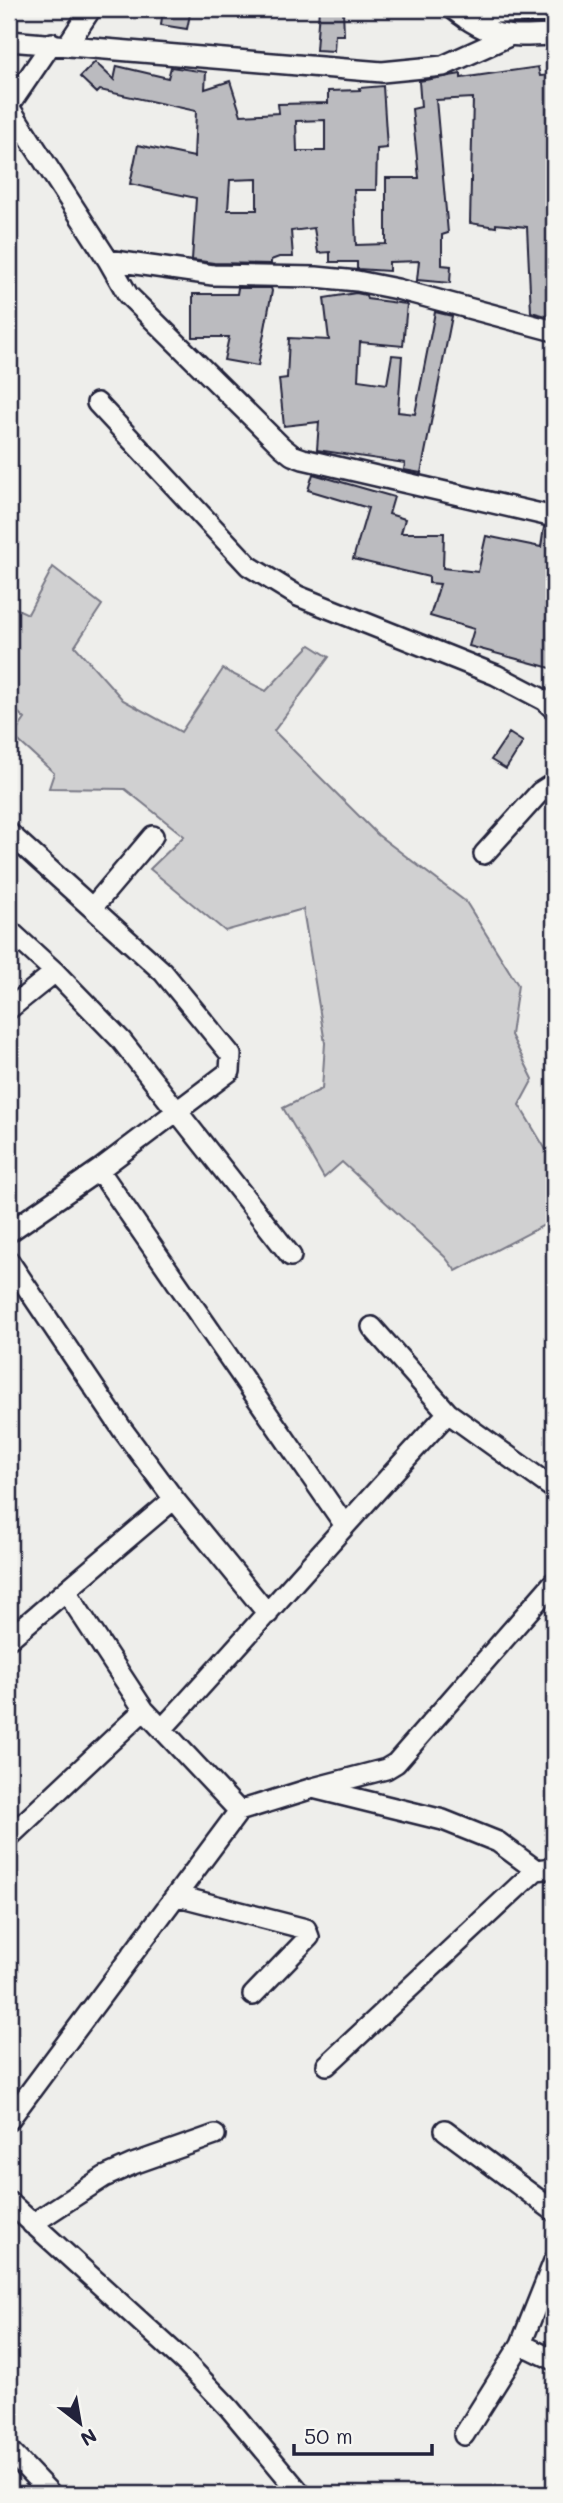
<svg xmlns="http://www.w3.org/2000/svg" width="563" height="2503" viewBox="0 0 563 2503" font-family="Mali,sans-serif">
	<rect width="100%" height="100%" fill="#eeeeeb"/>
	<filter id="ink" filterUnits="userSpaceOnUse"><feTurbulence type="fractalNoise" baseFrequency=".0143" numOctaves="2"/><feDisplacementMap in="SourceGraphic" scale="14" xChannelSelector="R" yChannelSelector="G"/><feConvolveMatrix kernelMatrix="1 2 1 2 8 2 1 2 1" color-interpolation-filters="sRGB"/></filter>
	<g filter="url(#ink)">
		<path fill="#d0d0d1" stroke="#797986" stroke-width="2" d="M53 567 102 605 75 646 123 700 181 732 223 669 266 691 310 645 329 657 274 731 378 835 466 902 518 985 511 1035 533 1079 519 1105 554 1163V1220L456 1271 445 1257 342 1162 324 1178 283 1108 322 1089 325 1043 303 909 225 931 150 869 184 836 125 789 49 788 54 773 13 736 25 719 9 704V605L28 614Z"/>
		<path fill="#bbbbbf" stroke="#22223b" stroke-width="2" fill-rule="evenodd" d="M163 9H191L187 29 161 25Z
			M319 9H343L344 35H335L334 51 316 50Z
			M95 62 114 80 117 66 168 78 171 67 206 72 205 89 230 81 241 115 279 113 278 104 328 103V91L360 90 359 88 383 86 387 148 377 149 376 190H354L356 245 386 244V178H419L412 109 421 107 419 81 461 74V78L538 67 540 76 554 75V318L531 312 527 227 496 224V227L470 223 473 98 436 100 448 233 442 235V265L451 266 450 283 417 280 419 261 389 262V271L357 269V262H330V252L318 253 314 228 291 231 293 257H279L271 260V264L214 263 192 260 196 198 130 184 138 145 194 157 196 111 100 90 97 93 80 77ZM325 120V151H297L296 121ZM257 179V210H228L230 180Z
			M238 288H271L272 291 258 366 224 360 229 337H193V294H237Z
			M356 293 366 295 367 299 407 304 403 346 360 342 358 380 387 384 392 355 402 356 398 412 415 414 435 312 452 316 421 473 404 470 405 463 317 450 319 422 284 426 279 379 287 378 289 338 329 340 324 298Z
			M313 474 394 497 389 514 405 519 401 533H444L443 568 478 572 486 536 541 547 544 527 554 529V669L469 646 474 629 430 616 440 584 429 583V577L353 559 368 508 308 490Z
			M509 733 523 742 506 769 491 760Z"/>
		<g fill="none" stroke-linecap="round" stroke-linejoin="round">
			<g stroke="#22223b" stroke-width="24">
				<path id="minor" d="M453 9C491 39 508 37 554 35
					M466 19 493 13 554 12
					M9 41 382 72 443 66 507 37
					M68 44 91 9
					M9 106 52 43
					M9 107 108 260 128 295 282 447 292 455 303 459 554 517
					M108 260 213 275 316 277 357 281 397 289 554 331
					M97 403 249 566 298 596 496 675 544 700 554 709
					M9 833 163 972 231 1055 230 1071 99 1170 9 1232
					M484 854 540 792 554 783
					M92 908 153 836
					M9 930 55 972 121 1040 291 1256
					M9 1009 55 972
					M99 1170 344 1524
					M9 1261 122 1429 174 1499 268 1614
					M372 1327 448 1413 554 1489
					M66 1591 144 1710 239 1811
					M9 1639 174 1499
					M163 1728C259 1624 351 1517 448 1413
					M317 1789 443 1820 498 1842 536 1870
					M9 1837 144 1710
					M178 1896 306 1929 309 1937 253 1995
					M327 2065 536 1870 554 1868
					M9 2120 239 1811 313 1788 386 1769 396 1763 554 1582
					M445 2130 554 2211
					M9 2202 186 2363 230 2409 301 2494
					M32 2224 104 2177 133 2164 215 2135
					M521 2344 554 2360
					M464 2435 521 2344 554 2261
					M9 2450 51 2494"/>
			</g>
			<use href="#minor" stroke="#f6f6f2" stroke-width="19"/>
		</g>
	</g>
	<rect width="563" height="2503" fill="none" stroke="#f6f6f2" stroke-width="35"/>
	<rect x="18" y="18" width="528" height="2468" fill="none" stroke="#22223b" stroke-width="2.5" filter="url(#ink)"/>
	<g transform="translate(80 2423) rotate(149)" stroke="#f6f6f2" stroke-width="5" paint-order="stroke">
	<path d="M0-5L12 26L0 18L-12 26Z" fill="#22223b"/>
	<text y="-10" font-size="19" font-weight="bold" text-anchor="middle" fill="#22223b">N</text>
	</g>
	<path d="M294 2444v10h138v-10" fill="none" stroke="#22223b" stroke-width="3.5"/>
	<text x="304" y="2444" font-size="21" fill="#22223b" stroke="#f6f6f2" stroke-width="5" paint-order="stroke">50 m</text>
</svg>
